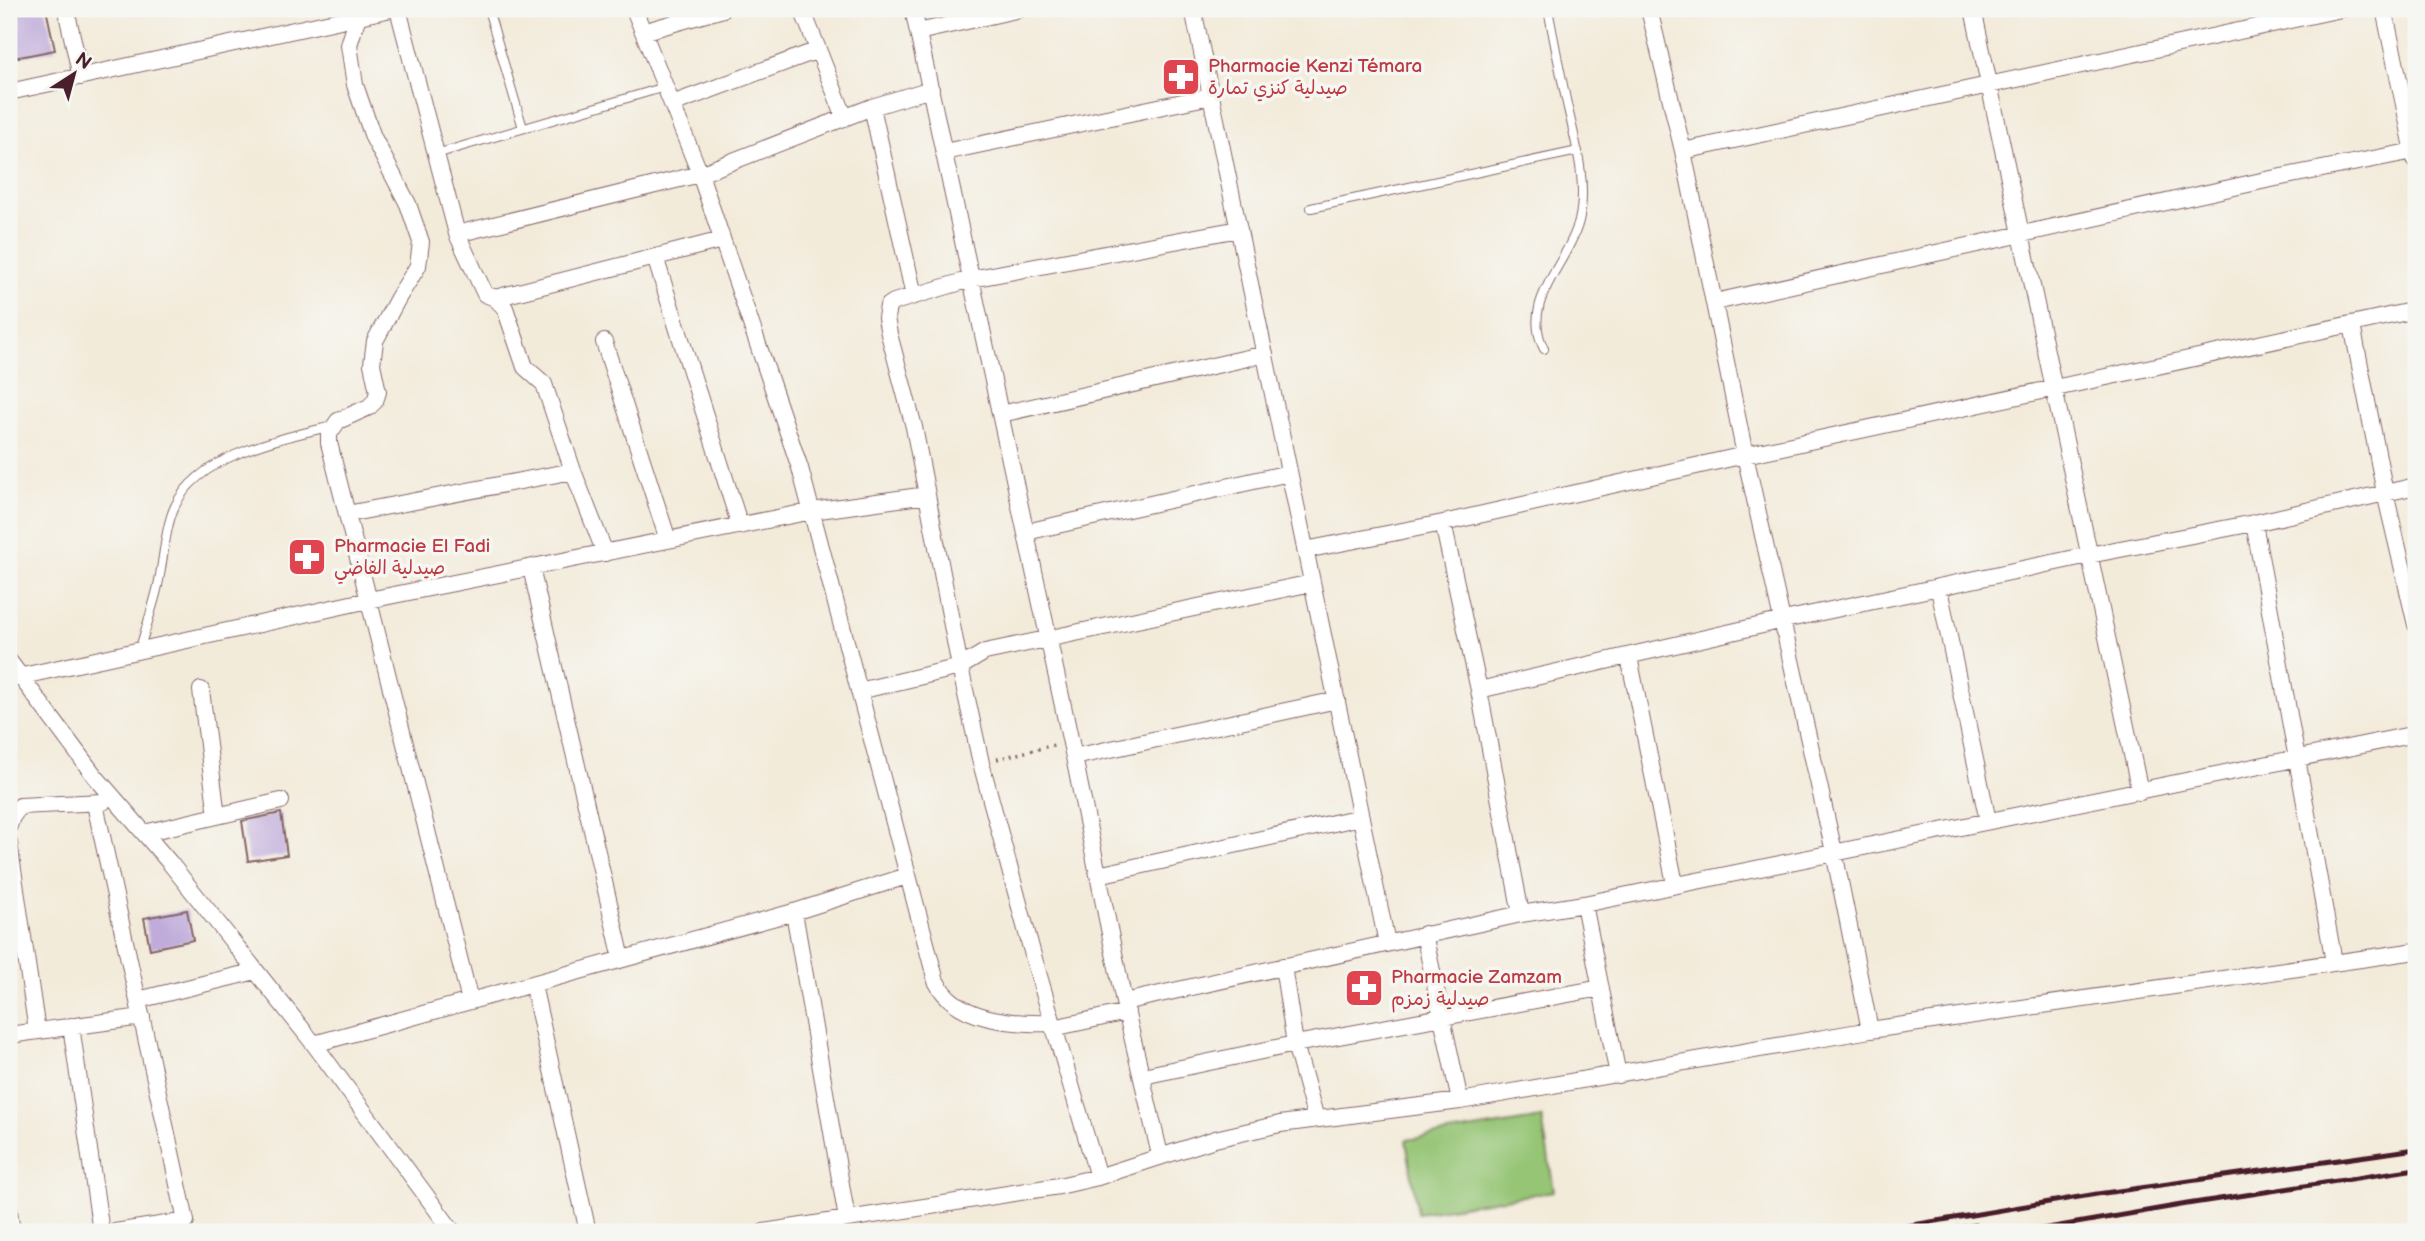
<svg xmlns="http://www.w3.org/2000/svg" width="2425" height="1241" viewBox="0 0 2425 1241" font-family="'Balsamiq Sans','Playpen Sans Arabic',sans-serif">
	<rect width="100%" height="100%" fill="#f6f6f2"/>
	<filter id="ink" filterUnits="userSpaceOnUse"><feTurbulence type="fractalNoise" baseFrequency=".0143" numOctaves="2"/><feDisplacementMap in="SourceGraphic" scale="14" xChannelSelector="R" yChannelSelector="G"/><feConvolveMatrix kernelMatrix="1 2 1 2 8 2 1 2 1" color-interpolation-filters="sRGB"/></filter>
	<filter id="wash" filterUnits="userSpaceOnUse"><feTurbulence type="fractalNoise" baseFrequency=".00686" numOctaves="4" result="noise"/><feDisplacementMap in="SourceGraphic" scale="28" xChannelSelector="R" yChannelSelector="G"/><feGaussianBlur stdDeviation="1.57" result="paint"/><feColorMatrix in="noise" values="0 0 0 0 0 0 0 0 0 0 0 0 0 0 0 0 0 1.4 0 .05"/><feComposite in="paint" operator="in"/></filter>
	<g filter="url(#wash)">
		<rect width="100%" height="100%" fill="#f3ebda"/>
		<path fill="#95c574" stroke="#707250" stroke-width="2" d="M1542 1118 1554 1191 1418 1213 1406 1140Z"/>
		<g id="blocks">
			<path fill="#c0abda" d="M9 9H46L55 50 9 59Z
				M281 813 287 855 248 861 242 821Z
				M187 910 193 940 150 949 144 918Z"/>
		</g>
	</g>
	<g filter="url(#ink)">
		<use href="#blocks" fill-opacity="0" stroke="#856668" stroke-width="2"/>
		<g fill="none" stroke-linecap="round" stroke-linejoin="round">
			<g stroke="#856668" stroke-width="10">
				<path id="lane" d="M488 9 523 128
					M436 154 665 87
					M1311 208 1578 151
					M1544 349C1520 301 1567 266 1579 221 1588 183 1575 140 1567 104 1560 72 1554 40 1548 9
					M139 651C145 631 152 610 157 590 163 566 165 526 175 506 199 454 283 438 333 426"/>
			</g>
			<g stroke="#856668" stroke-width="18">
				<path id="street" d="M66 9 81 77
					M357 9 358 16 349 45 355 85 373 137 408 204 421 242 418 266 398 298 375 341 372 364 378 392 375 401 369 407 338 421 329 434V443L470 1001
					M398 9 457 234 700 174 634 9
					M802 9 845 118
					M913 9 1074 757 1124 1002 1160 1155
					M1193 9 1387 943
					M1649 9 1683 151 1745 455 1834 852 1870 1030
					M1973 9 2140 792
					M2384 9 2416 162
					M643 32 723 9
					M918 32 1020 9
					M931 89 872 107 700 174 800 468 936 981C956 1021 1012 1024 1052 1023
					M9 92 391 9
					M672 104 818 50
					M872 107 914 296
					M1683 151 2341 9
					M944 152 1211 96
					M457 234 485 294 495 298 505 308 525 367 544 384 573 471 605 553
					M655 257 740 526
					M495 298 722 240
					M1715 302 2266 180 2414 151
					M2352 325 2385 493 2416 625
					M604 342 668 540
					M1001 414 1265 354
					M347 514 573 471
					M1443 523 1479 690 1521 914
					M2254 523 2334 962
					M1026 532 1289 473
					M1305 550 1443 523 1745 455 2416 310
					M531 568 622 959
					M1939 589 1988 821
					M1629 657 1675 884
					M9 661 94 775 170 863 314 1044 453 1232
					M9 679 369 600 812 511 927 495
					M201 690 217 816
					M1479 690 1784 620 2089 555 2254 523 2416 486
					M859 691 960 667 914 427 889 334 886 318 888 306 894 302 971 279 1239 229
					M1074 757 1337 700
					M95 804 186 1221 115 1232
					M9 826 12 817 20 806 103 802
					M144 833 281 801
					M9 843 37 1031
					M1098 875 1361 817
					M1584 904 1618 1075
					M794 912 847 1219
					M1424 934 1460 1101
					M1283 966 1295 1044 1316 1119
					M533 985 588 1232
					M138 1000 256 971
					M1124 1002 1521 914 1584 904 2416 734
					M71 1026 101 1232
					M1053 1028 1127 1012
					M9 1035 142 1017
					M314 1044 794 912 907 876
					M1143 1076 1295 1044 1601 988
					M1098 1177 1034 959 981 763 960 667 985 652 1312 583
					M9 1211 12 1232
					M764 1232 1059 1186 1098 1177 1215 1139 1280 1124 1460 1101 1870 1030 2416 951"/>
			</g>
			<path stroke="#856668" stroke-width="3.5" stroke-dasharray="2 5" stroke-linecap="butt" d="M997 759 1054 745"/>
			<use href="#lane" stroke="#fff" stroke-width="8"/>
			<use href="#street" stroke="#fff" stroke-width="16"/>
			<path stroke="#4a1f2b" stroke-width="5" d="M1871 1232 2097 1194 2416 1149
				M1937 1232 1975 1225
				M2024 1232 2187 1204 2416 1169"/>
		</g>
	</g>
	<defs>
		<g id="pharmacy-square" transform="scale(2.0125)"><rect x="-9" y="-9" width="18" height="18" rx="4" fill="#e0444e" stroke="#f6f6f2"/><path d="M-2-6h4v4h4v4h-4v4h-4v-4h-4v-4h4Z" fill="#fff"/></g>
	</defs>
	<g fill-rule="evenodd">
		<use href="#pharmacy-square" x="1181" y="77"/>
		<use href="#pharmacy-square" x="307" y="557"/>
		<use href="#pharmacy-square" x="1364" y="988"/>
	</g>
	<g text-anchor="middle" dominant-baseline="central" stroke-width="7" stroke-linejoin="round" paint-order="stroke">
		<g font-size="19" fill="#be3a42" stroke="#f6f6f2" text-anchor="start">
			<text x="1208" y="66">Pharmacie Kenzi Témara<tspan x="1208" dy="22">صيدلية كنزي تمارة</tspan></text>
			<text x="334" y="546">Pharmacie El Fadi<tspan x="334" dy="22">صيدلية الفاضي</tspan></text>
			<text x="1391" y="977">Pharmacie Zamzam<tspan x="1391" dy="22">صيدلية زمزم</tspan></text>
		</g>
	</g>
	<rect width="2425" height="1241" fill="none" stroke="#f6f6f2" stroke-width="35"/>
	<g transform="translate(74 74) rotate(36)" stroke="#f6f6f2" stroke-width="5" paint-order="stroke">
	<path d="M0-5L12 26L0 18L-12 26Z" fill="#4a1f2b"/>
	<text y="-10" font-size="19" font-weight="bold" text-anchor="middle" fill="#4a1f2b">N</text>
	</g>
</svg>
